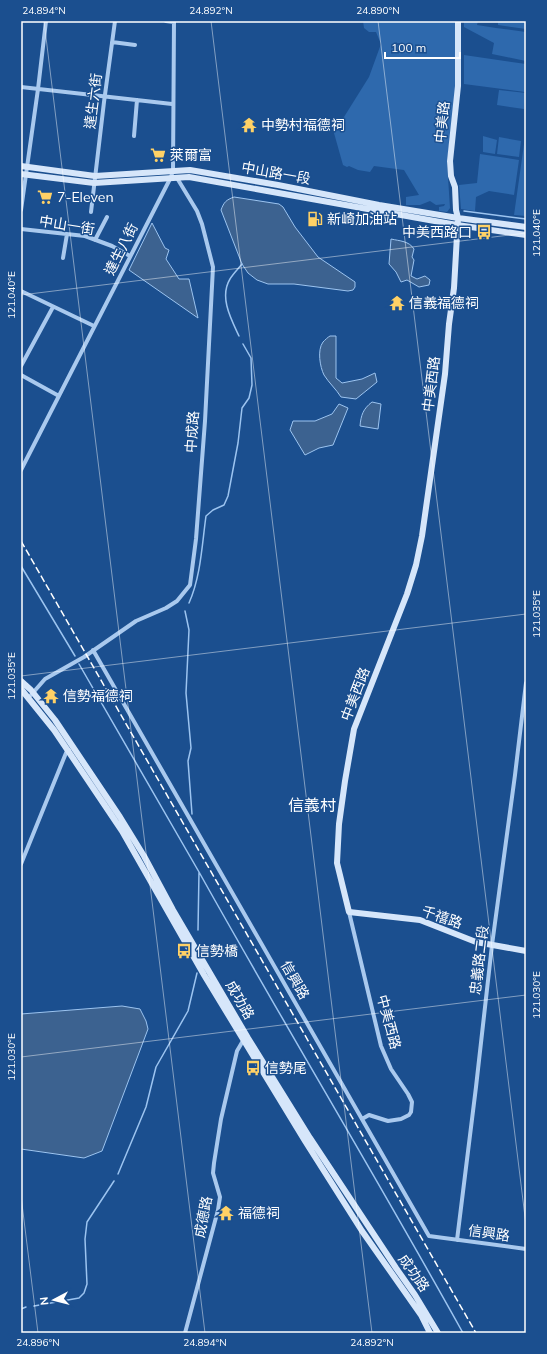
<svg xmlns="http://www.w3.org/2000/svg" width="547" height="1354" viewBox="0 0 547 1354" font-family="Mulish,'Noto Sans TC',sans-serif">
	<rect width="100%" height="100%" fill="#1b4f8f"/>
	<path fill="#2e69ad" d="M363 21H456L455 94 447 162 450 208 447 212 439 211V207L444 206 445 204 436 205 430 201 420 205H406V197L419 195 404 170 374 166 370 172 358 170 349 166 347 167 343 165 334 133 369 77 381 44 376 32H369L364 28Z
		M464 21H478L477 25 496 28 526 32V61L492 54 494 43 464 27Z
		M498 21H526V29L498 25Z
		M464 55 526 64 525 92 464 84Z
		M499 90 526 93 524 109 497 105Z
		M526 130V216L514 215Z
		M483 136 497 140 495 154 483 152Z
		M499 137 521 141 519 157 497 154Z
		M480 154 519 160 514 195 489 191 476 197 475 211 461 209 459 185 477 183Z"/>
	<path fill="#3c6290" stroke="#9cc4f0" d="M234 197 279 204 283 207 295 227 318 257 355 282V287L353 290 348 291 294 284H268L257 280 248 273 242 264 221 210C224 202 226 200 234 197Z
		M152 223 165 248 169 250 166 259 179 279H189L198 318 129 270Z
		M391 239C400 241 409 241 414 249L412 257 414 260 411 276 417 279 425 276 430 280 429 285 419 287 407 280 401 282 396 272 389 264Z
		M330 336H336V378L342 383 362 379 375 373 377 382 356 399 341 397C336 389 329 383 324 375 320 367 317 350 323 342 325 340 328 337 330 336Z
		M372 402 381 404 378 429 360 426C361 415 363 409 372 402Z
		M339 404 348 408 333 445 319 448 305 455 290 430 293 421H315L332 414Z
		M122 1006 140 1009 146 1021 148 1029 102 1151 84 1158 21 1149V1014Z"/>
	<g fill="none" stroke-linecap="round" stroke-linejoin="round">
		<path stroke="#9cc4f0" stroke-width="1.5" d="M464 211 526 219
			M239 336C231 319 219 297 230 279 233 274 238 269 242 264
			M21 566 75 656
			M189 603C201 576 202 544 206 516L213 510 224 505 228 496 238 443 242 408 249 398 252 385 251 358 243 344
			M185 611 189 630 186 693 191 748 188 761 192 814
			M79 664 199 872 198 930
			M199 872C285 1026 377 1178 463 1333
			M118 1174 146 1107 156 1067 188 1011 197 973
			M34 1306 79 1298 84 1293 87 1284 85 1239 87 1222 114 1181
			M21 1309 26 1307"/>
		<path stroke="#a9c9ee" stroke-width="4" d="M166 21 174 22
			M112 42 135 45
			M21 87 172 104
			M134 136 137 100
			M21 210 38 89 46 21
			M91 212 104 102 115 21
			M21 229 85 236 112 246 130 256
			M95 240 107 217
			M63 258 67 234
			M21 291 94 326
			M21 366 53 307
			M21 375 59 396
			M21 470 171 177 173 170 174 21
			M93 650 429 1236 526 1249
			M31 695 45 679 84 657 136 621 166 608 177 601 190 585 196 539 205 421 213 267 202 224 197 211 177 178
			M21 864 66 753 69 750
			M349 912 381 1046 391 1069 408 1094 412 1102 411 1112 409 1115 401 1119 388 1121 369 1115 362 1119
			M457 1240 476 1087 492 945 515 775 526 683
			M185 1333 218 1210 220 1197 213 1173 214 1163 221 1119 237 1051 244 1039"/>
		<path stroke="#d6e6fa" stroke-width="6" d="M458 21V86L450 161 451 176 455 187 456 210 458 218 454 288 449 324 445 374 422 536 416 565 407 594 354 729 345 781 339 824 337 863 349 912 420 920 476 942 526 951
			M21 166 95 176 190 170 278 185 379 205 458 218 526 227
			M21 174 94 183 189 177 457 225 526 235
			M21 681 31 690 55 720 120 817 144 856 173 910 248 1038 310 1138 396 1268 415 1295 438 1333
			M21 689 54 730 122 831 204 975 305 1141 362 1231 421 1315 430 1333"/>
		<path stroke="#fff" stroke-width="1.5" stroke-dasharray="7 3" stroke-linecap="butt" d="M21 541 476 1333"/>
	</g>
	<path fill="none" stroke="#fff" stroke-width="1" stroke-opacity="0.45" d="M44 21 205 1333M211 21 372 1333M378 21 526 1225M21 295 526 233M21 676 526 614M21 1057 526 995M21 1196 38 1333"/>
	<defs>
		<g id="temple-bare" transform="scale(1.2)"><path d="M0-6L5-2H3V0L6.5 2.5H4V6H1.5V3h-3V6H-4V2.5H-6.5L-3 0V-2H-5Z" fill="#ffd166" stroke="#1b4f8f" stroke-width="2.5" paint-order="stroke"/></g>
		<g id="supermarket-bare" transform="scale(1.2)"><path d="M-6-5.5h2.5l.6 2H6L4.5 2H-2.5L-4.4-4H-6ZM-1.5 3.2a1.3 1.3 0 1 0 .1 0ZM3 3.2a1.3 1.3 0 1 0 .1 0Z" fill="#ffd166" stroke="#1b4f8f" stroke-width="2.5" paint-order="stroke"/></g>
		<g id="fuel-bare" transform="scale(1.2)"><path d="M-5.5-6h7V0h2V4h1.3V-2.5L3-4.5l.8-.8L6-3V5H2.5V1h-1V6h-7ZM-4.2-4.7v3.2H.2V-4.7Z" fill="#ffd166" stroke="#1b4f8f" stroke-width="2.5" paint-order="stroke"/></g>
		<g id="bus-bare" transform="scale(1.2)"><path d="M-5-6H5V4H4V6H2V4H-2V6H-4V4H-5ZM-3.5-4V0h7V-4ZM-3.5 1.2v1.5H-2V1.2ZM2 1.2v1.5H3.5V1.2Z" fill="#ffd166" stroke="#1b4f8f" stroke-width="2.5" paint-order="stroke"/></g>
	</defs>
	<g fill-rule="evenodd">
		<use href="#temple-bare" x="249" y="125"/>
		<use href="#supermarket-bare" x="158" y="155"/>
		<use href="#supermarket-bare" x="45" y="197"/>
		<use href="#fuel-bare" x="315" y="219"/>
		<use href="#bus-bare" x="484" y="232"/>
		<use href="#temple-bare" x="397" y="303"/>
		<use href="#temple-bare" x="51" y="696"/>
		<use href="#bus-bare" x="184" y="951"/>
		<use href="#bus-bare" x="253" y="1068"/>
		<use href="#temple-bare" x="226" y="1213"/>
	</g>
	<g text-anchor="middle" dominant-baseline="central" stroke-width="3" stroke-linejoin="round" paint-order="stroke">
		<g font-size="14" fill="#fff" stroke="#1b4f8f">
			<text transform="translate(93 101) rotate(-83)">達生六街</text>
			<text transform="translate(442 122) rotate(-84)">中美路</text>
			<text transform="translate(276 173) rotate(10)">中山路一段</text>
			<text transform="translate(67 225) rotate(9)">中山一街</text>
			<text transform="translate(121 249) rotate(-63)">達生八街</text>
			<text transform="translate(431 384) rotate(-83)">中美西路</text>
			<text transform="translate(192 432) rotate(-86)">中成路</text>
			<text transform="translate(355 694) rotate(-69)">中美西路</text>
			<text transform="translate(442 917) rotate(19)">千禧路</text>
			<text transform="translate(479 960) rotate(-83)">忠義路二段</text>
			<text transform="translate(295 980) rotate(60)">信興路</text>
			<text transform="translate(240 1000) rotate(60)">成功路</text>
			<text transform="translate(389 1022) rotate(75)">中美西路</text>
			<text transform="translate(203 1217) rotate(-79)">成德路</text>
			<text transform="translate(489 1233) rotate(8)">信興路</text>
			<text transform="translate(414 1273) rotate(55)">成功路</text>
		</g>
		<g font-size="14" fill="#fff" stroke="#1b4f8f" text-anchor="start">
			<text x="261" y="125">中勢村福德祠</text>
			<text x="170" y="155">萊爾富</text>
			<text x="57" y="197">7-Eleven</text>
			<text x="327" y="219">新崎加油站</text>
			<text x="472" y="232" text-anchor="end">中美西路口</text>
			<text x="409" y="303">信義福德祠</text>
			<text x="63" y="696">信勢福德祠</text>
			<text x="196" y="951">信勢橋</text>
			<text x="265" y="1068">信勢尾</text>
			<text x="238" y="1213">福德祠</text>
		</g>
		<g font-size="16" fill="#fff" stroke="#1b4f8f">
			<text x="312" y="805">信義村</text>
		</g>
	</g>
	<rect width="547" height="1354" fill="none" stroke="#1b4f8f" stroke-width="44"/>
	<g transform="translate(54 1300) rotate(263)" stroke="#1b4f8f" stroke-width="3" paint-order="stroke">
	<path d="M0-3L7 15L0 10L-7 15Z" fill="#ffffff"/>
	<text y="-6" font-size="11" font-weight="bold" text-anchor="middle" fill="#ffffff">N</text>
	</g>
	<path d="M385 52v6h75v-6" fill="none" stroke="#ffffff" stroke-width="2"/>
	<text x="391" y="52" font-size="12" fill="#ffffff" stroke="#1b4f8f" stroke-width="3" paint-order="stroke">100 m</text>
	<rect x="22" y="22" width="503" height="1310" fill="none" stroke="#fff" stroke-width="1.5"/>
	<g font-size="10" text-anchor="middle" fill="#fff">
		<text x="44" y="14">24.894°N</text>
		<text x="211" y="14">24.892°N</text>
		<text x="378" y="14">24.890°N</text>
		<text transform="translate(536 233) rotate(-90)" y="4">121.040°E</text>
		<text transform="translate(11 295) rotate(-90)" y="4">121.040°E</text>
		<text transform="translate(536 614) rotate(-90)" y="4">121.035°E</text>
		<text transform="translate(11 676) rotate(-90)" y="4">121.035°E</text>
		<text transform="translate(536 995) rotate(-90)" y="4">121.030°E</text>
		<text transform="translate(11 1057) rotate(-90)" y="4">121.030°E</text>
		<text x="38" y="1346">24.896°N</text>
		<text x="205" y="1346">24.894°N</text>
		<text x="372" y="1346">24.892°N</text>
	</g>
</svg>
